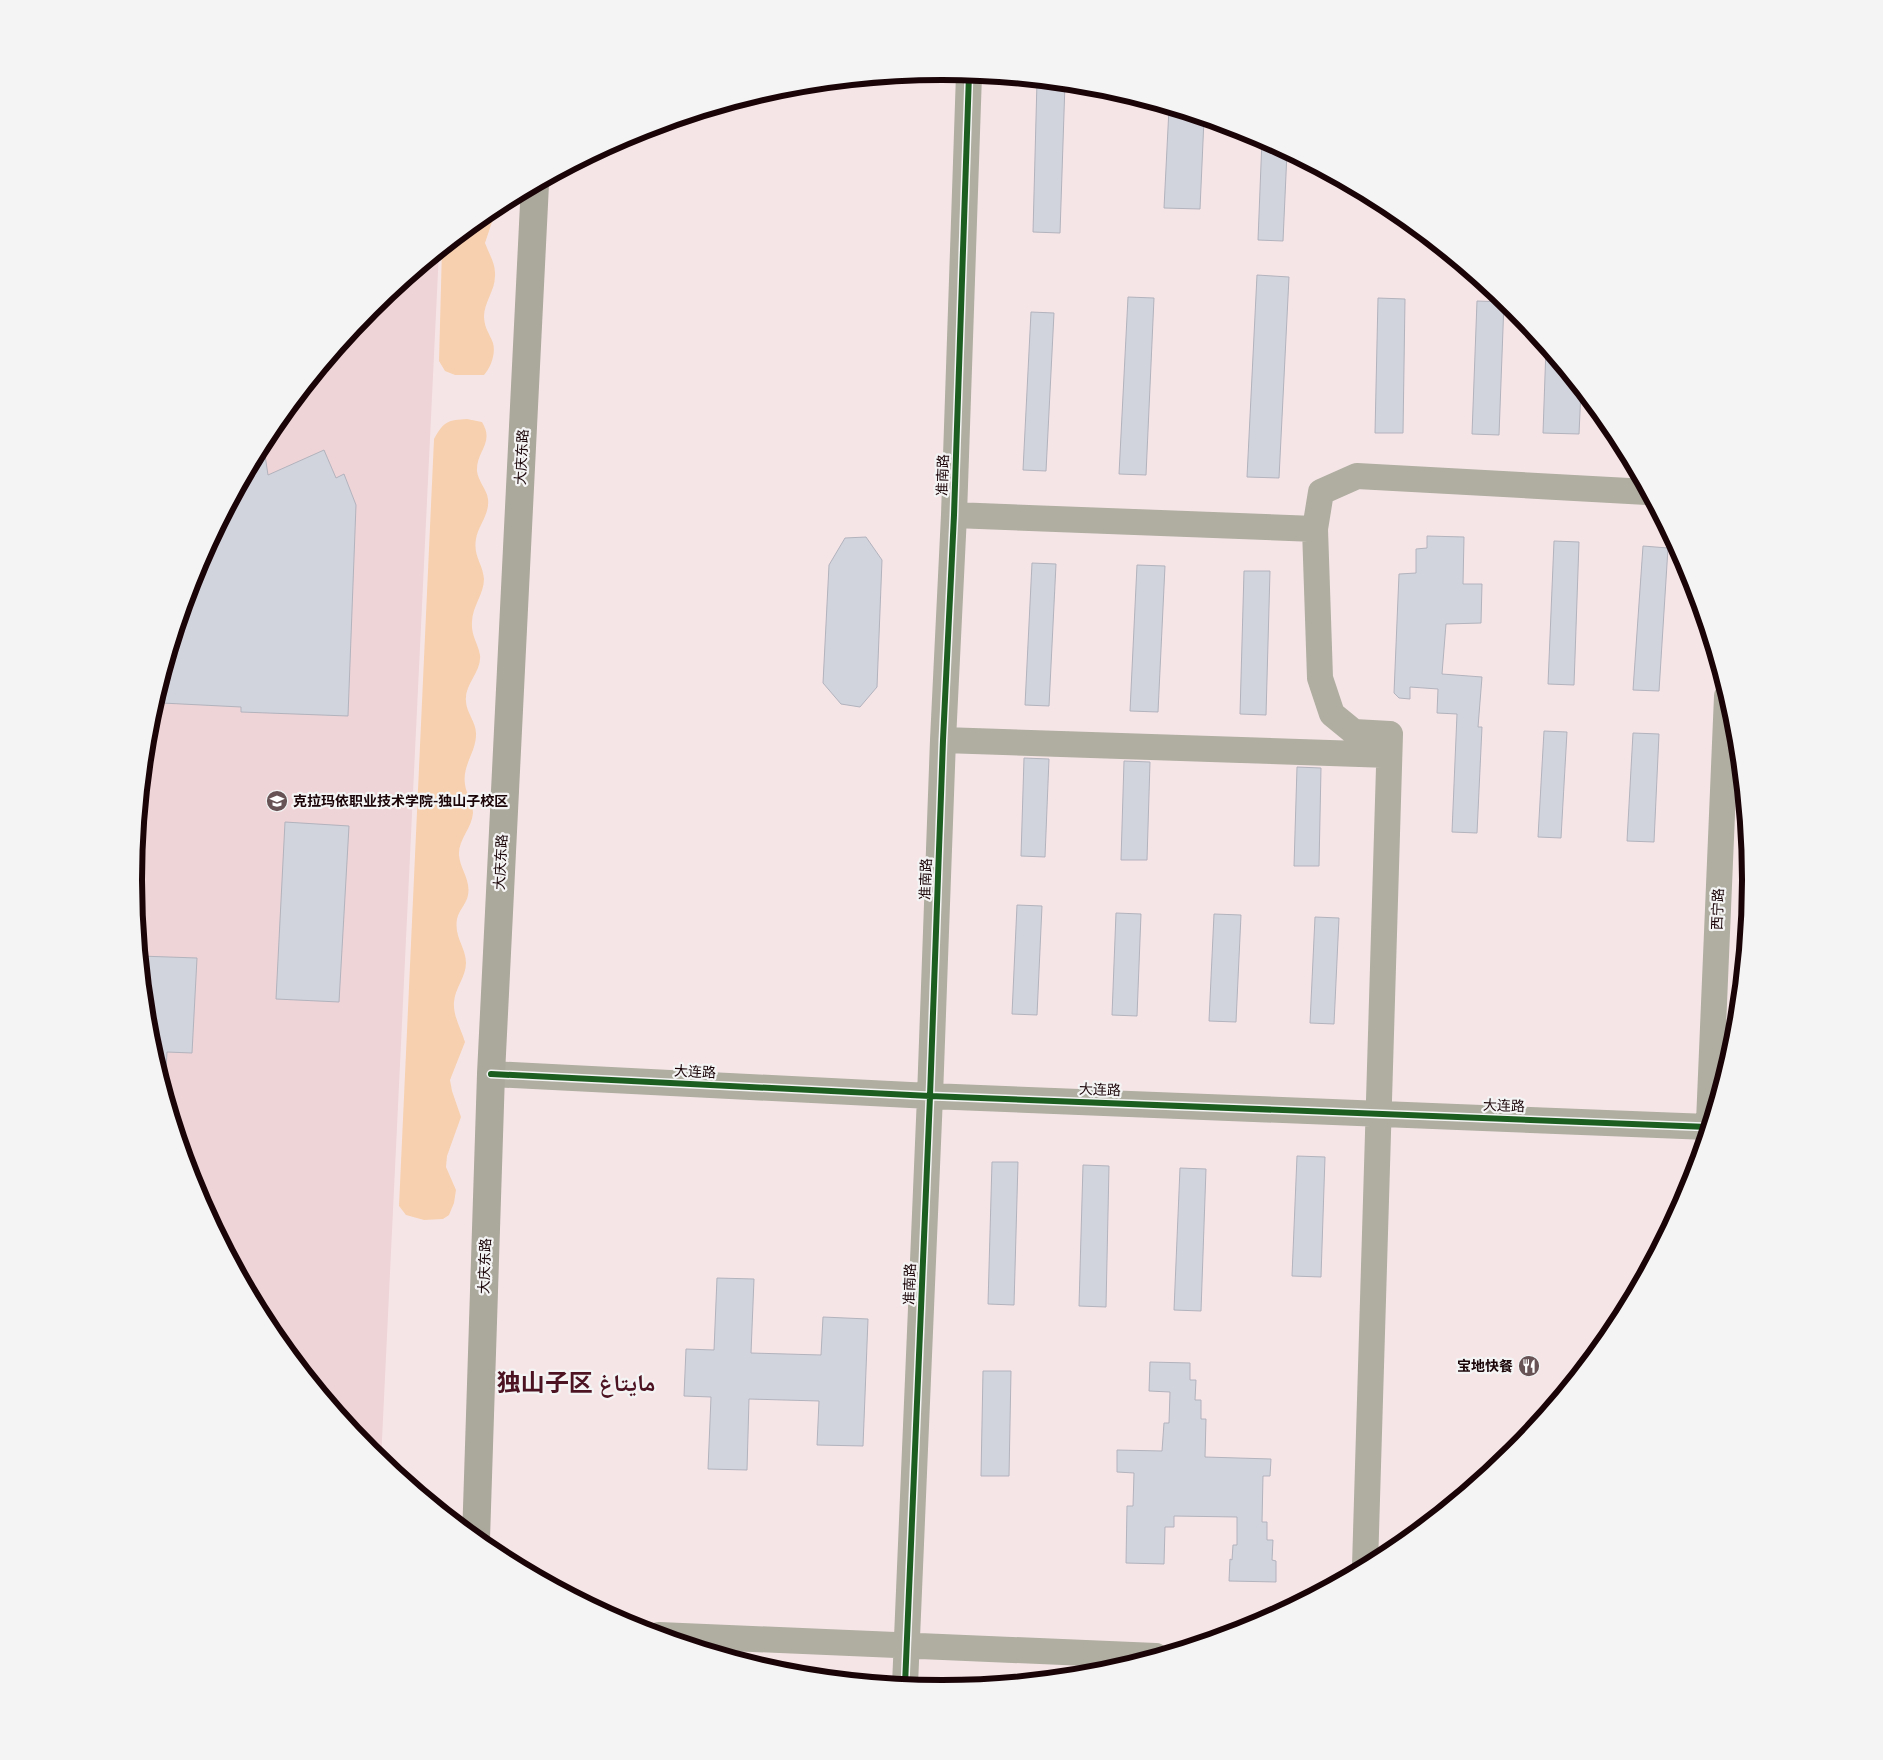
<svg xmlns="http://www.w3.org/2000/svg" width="1883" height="1760" viewBox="0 0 1883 1760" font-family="Karla,'Noto Naskh Arabic','Noto Sans SC',sans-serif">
	<rect width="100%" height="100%" fill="#f6e5e7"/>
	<path fill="#eed4d7" d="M439 251 381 1461 369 1452 269 1329 194 1189 148 1037 133 880 148 722 194 570 269 430 370 308Z"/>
	<path fill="#f7d1af" d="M498 204 485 243C489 254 496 264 495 276 495 291 484 302 484 317 485 330 489 332 493 343 496 353 491 368 484 375H455L445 371 439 361 442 248Z
		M467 419 482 422C495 443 476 451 477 471 478 481 487 490 488 499 490 514 478 526 476 539 473 556 483 564 484 579 484 594 472 607 472 622 471 636 478 643 480 655 482 671 464 685 466 701 466 712 476 722 476 733 477 751 462 765 465 784 466 794 473 802 473 813 472 828 458 840 459 855 460 869 471 880 468 895 467 903 459 910 457 919 454 938 466 947 466 963 466 977 455 988 454 1002 453 1016 461 1029 465 1042L450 1080 452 1091 461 1117 447 1156 446 1167 456 1190 454 1203 449 1215 443 1219 424 1220 406 1215 399 1206 434 439C444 421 448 420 467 419Z"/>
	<path fill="#d1d3dd" stroke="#b2b3bd" d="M1037 81 1065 83 1060 233 1033 232Z
		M1169 108 1204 119 1200 209 1164 208Z
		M1262 139 1287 152 1283 241 1258 240Z
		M1257 275 1289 277 1279 478 1247 477Z
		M1128 297 1154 298 1146 475 1119 474Z
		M1378 298 1405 299 1403 433H1375Z
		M1477 301 1504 302 1499 435 1472 434Z
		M1031 312 1054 313 1046 471 1023 470Z
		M1546 347 1581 390 1579 434 1543 433Z
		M263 442 268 475 324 450 336 478 344 474 356 505 348 716 241 712V707L162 703 163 672 194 570Z
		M1427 536 1464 537 1463 584H1482L1481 623 1446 624 1442 674 1482 677 1478 727H1482L1477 833 1452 832 1457 714 1437 713 1438 689 1410 687V699L1399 698 1394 693 1399 574 1416 573V549L1427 548Z
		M866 537 882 560 877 687 860 707 841 704 823 683 829 565 845 538Z
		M1554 541 1579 542 1574 685 1548 684Z
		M1643 546 1668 548 1659 691 1633 690Z
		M1032 563 1056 564 1049 706 1025 705Z
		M1137 565 1165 566 1158 712 1130 711Z
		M1244 571H1270L1266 715 1240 714Z
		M1544 731 1567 732 1561 838 1538 837Z
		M1633 733 1659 734 1654 842 1627 841Z
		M1024 758 1049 759 1045 857 1021 856Z
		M1124 761 1150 762 1147 860H1121Z
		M1297 767 1321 768 1319 866H1294Z
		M285 822 349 826 339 1002 276 999Z
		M1017 905 1042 906 1037 1015 1012 1014Z
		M1116 913 1141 914 1137 1016 1112 1015Z
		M1214 914 1241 915 1236 1022 1209 1021Z
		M1315 917 1339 918 1334 1024 1310 1023Z
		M140 956 197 958 192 1053 167 1052 165 1088H164L148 1038Z
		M1297 1156 1325 1157 1321 1277 1292 1276Z
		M992 1162H1018L1014 1305 988 1304Z
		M1083 1165 1109 1166 1106 1307 1079 1306Z
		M1180 1168 1206 1169 1201 1311 1174 1310Z
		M717 1278 754 1279 751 1353 821 1355 823 1317 868 1319 863 1446 817 1445 819 1401 749 1399 747 1470 708 1469 711 1397 684 1396 686 1349 714 1350Z
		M1150 1362 1190 1363V1380H1196L1195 1400H1201V1419H1206L1205 1457 1271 1459 1270 1476H1263L1262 1522H1267V1540H1273L1272 1560 1276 1561V1582L1229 1581 1230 1559 1232 1560 1233 1545H1237V1517L1174 1516V1527H1165L1164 1564 1126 1563 1127 1506H1133L1134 1473 1117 1472V1450L1162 1451 1164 1423H1169L1170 1392 1149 1391Z
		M983 1371H1011L1009 1476H981Z"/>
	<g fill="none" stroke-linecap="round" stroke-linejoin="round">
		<path stroke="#afaea1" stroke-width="26" d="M954 515 1315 529 1321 492 1357 476 1647 492
			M1315 529 1320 678 1332 714 1354 732 1390 734 1365 1566
			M943 740 1389 755
			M491 1074 930 1096 1708 1127
			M1709 1122 1727 696
			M659 1635 1156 1656
			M905 1685 930 1096 943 740 954 515 969 74"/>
		<path stroke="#aba89c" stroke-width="28" d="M476 1539 491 1074 535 184"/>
		<g stroke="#f4f4f4" stroke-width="9">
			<path id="cycleway" d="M491 1074 930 1096 1708 1127
				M905 1685 930 1096 943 740 954 515 969 74"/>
		</g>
		<use href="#cycleway" stroke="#1b5e20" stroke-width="6"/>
	</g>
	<defs>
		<g id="university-disc" transform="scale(1.125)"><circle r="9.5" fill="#675356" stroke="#f4f4f4"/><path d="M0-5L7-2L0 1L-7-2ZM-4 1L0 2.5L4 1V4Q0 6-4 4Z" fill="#fff"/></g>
		<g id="restaurant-disc" transform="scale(1.125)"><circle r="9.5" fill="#675356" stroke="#f4f4f4"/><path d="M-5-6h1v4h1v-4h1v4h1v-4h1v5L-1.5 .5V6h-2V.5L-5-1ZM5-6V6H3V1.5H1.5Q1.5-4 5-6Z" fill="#fff"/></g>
	</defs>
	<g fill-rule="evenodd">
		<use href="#university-disc" x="277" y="801"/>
		<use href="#restaurant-disc" x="1529" y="1366"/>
	</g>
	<g text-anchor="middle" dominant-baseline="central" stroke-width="4.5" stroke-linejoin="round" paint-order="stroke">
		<g font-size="14" fill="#1a0408" stroke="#f4f4f4">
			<text transform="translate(522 457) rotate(-87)">大庆东路</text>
			<text transform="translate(943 475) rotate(-88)">准南路</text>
			<text transform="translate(501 862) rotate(-87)">大庆东路</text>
			<text transform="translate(926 879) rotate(-88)">准南路</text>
			<text transform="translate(1718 909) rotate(-88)">西宁路</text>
			<text transform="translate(695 1072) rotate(3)">大连路</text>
			<text transform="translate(1100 1090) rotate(2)">大连路</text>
			<text transform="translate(1504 1106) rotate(2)">大连路</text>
			<text transform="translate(485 1266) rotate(-88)">大庆东路</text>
			<text transform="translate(910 1284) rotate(-88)">准南路</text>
		</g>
		<g font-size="14" font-weight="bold" fill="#1a0408" stroke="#f4f4f4" text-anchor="start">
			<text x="293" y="801">克拉玛依职业技术学院-独山子校区</text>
			<text x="1513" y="1366" text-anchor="end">宝地快餐</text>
		</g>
		<g font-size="24" font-weight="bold" fill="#4c1423" stroke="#f4f4f4">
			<text x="576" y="1383">独山子区 مايتاغ</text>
		</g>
	</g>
	<path d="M0 0H1883V1760H0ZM142 880a800 800 0 1 1 1600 0a800 800 0 1 1-1600 0Z" fill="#f4f4f4" fill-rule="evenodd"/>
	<path fill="none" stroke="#1a0408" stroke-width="6" d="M142 880a800 800 0 1 1 1600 0a800 800 0 1 1-1600 0Z"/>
</svg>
